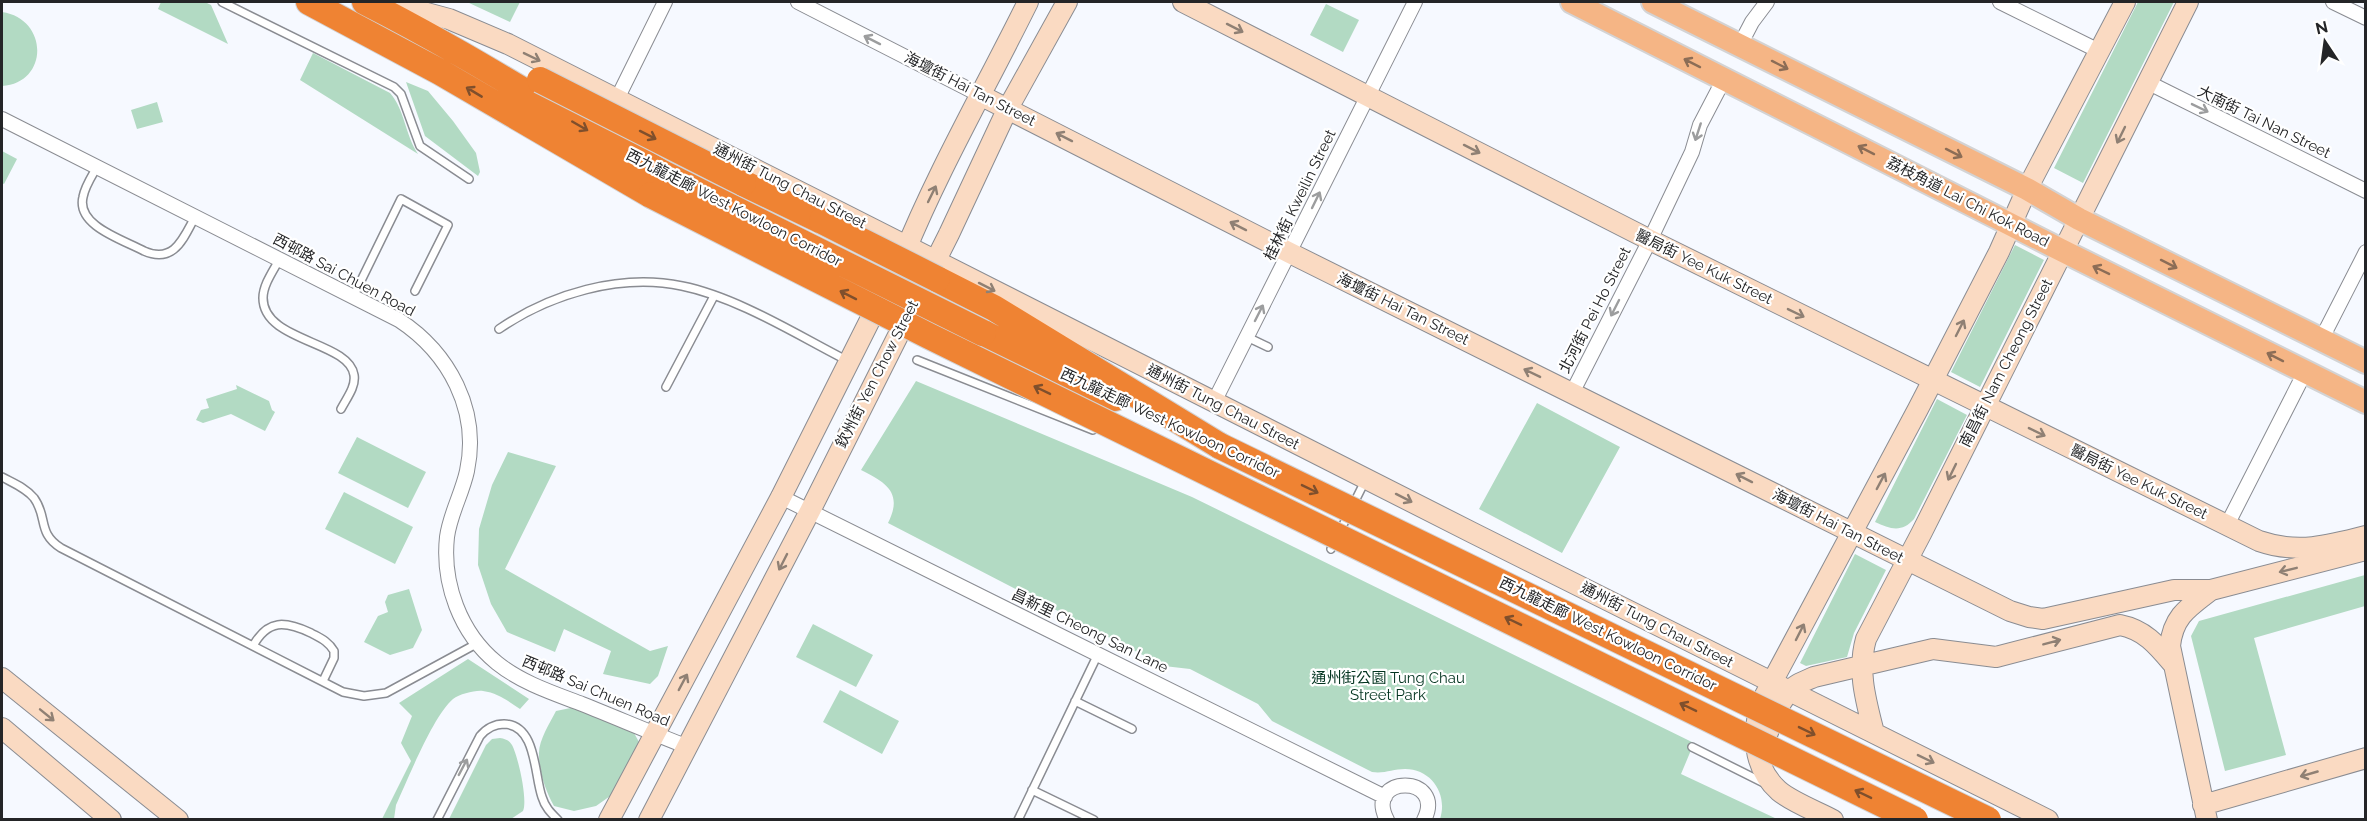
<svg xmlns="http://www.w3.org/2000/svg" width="2367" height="821" viewBox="0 0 2367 821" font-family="Raleway,'Noto Sans TC',sans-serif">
	<rect width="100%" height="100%" fill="#f6f9ff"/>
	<path fill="#b2dac3" d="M161 2H205L211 5 228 44 158 9Z
		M467 2H520L510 22Z
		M2138 2H2174L2083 183 2054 168Z
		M1326 4 1359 20 1343 52 1310 35Z
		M2 12C49 19 49 83 2 86Z
		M313 53 390 93C405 110 405 135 418 154L300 80Z
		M406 82 428 91 453 121 476 153 480 172 478 176 425 136Z
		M157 102 163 122 137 129 131 110Z
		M2 151 17 159 4 184 2 183Z
		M2015 245 2044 260 1980 387 1951 372Z
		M916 381 1192 497 1694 743 1681 774 1777 819H1440C1448 795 1432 769 1405 769 1393 769 1384 774 1372 772L1272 721 1258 704 1190 669 1164 666 888 523C903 493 887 483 861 470Z
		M236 385 269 401 272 410 275 412 265 431 231 414 203 423 196 420 201 410 209 408 206 399 237 389Z
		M1937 399 1967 415 1914 519C1902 533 1890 529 1875 522Z
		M1537 403 1620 447 1562 553 1479 509Z
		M357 437 426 472 408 508 338 473Z
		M508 452 556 466 505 569 650 651 668 646 658 676 650 684 603 674 611 651 564 629 555 652 507 632 491 604 478 565 479 529 492 485Z
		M344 492 413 527 395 564 325 529Z
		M1855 554 1886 570 1854 633 1847 657 1806 666 1800 663Z
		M2365 575V606L2254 638 2286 755 2225 771 2191 636 2199 621Z
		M409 589 422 630 413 648 390 655 364 642 378 616 388 612 385 602 388 595Z
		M813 624 873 655 856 687 796 657Z
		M468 659 529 699 520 709C508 701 498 693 483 691 475 690 460 694 453 699 433 716 408 779 396 805L394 819H382L411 761 401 743 412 716 399 703Z
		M840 690 899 721 882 754 823 722Z
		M580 706 634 733 639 742 638 749 613 794 596 806 574 811 554 806C546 792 539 772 539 755 538 741 550 723 556 711Z
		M500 738C505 739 509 740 512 745 518 756 528 800 523 811L511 819H449L486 745 492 739Z"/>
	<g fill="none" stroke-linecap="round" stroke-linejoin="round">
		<g stroke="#8a8c92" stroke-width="10">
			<path id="lane" d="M222 2 394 87 401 94 420 146 469 179
				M97 167C92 176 85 186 83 197 76 226 124 240 144 251 174 264 183 239 195 217
				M279 260C273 271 263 285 263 298 263 342 349 341 354 375 356 387 346 399 341 409
				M353 297 401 199 448 225 415 291
				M499 329C550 294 620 273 682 286 737 297 797 335 848 361
				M1247 337 1268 347
				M917 360 1093 430
				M666 387 714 296
				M2 477C13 483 26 488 34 498 48 517 37 533 61 548L343 692 364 696 386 693 478 643
				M1331 549 1365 481
				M253 646C268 619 285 621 311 633 320 638 328 641 334 651V658L323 681
				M1075 701 1132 729
				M1692 747 1766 784
				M1032 790 1094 820
				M437 820 480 736C486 729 494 724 504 724 537 725 534 775 542 797 545 807 550 812 558 820
				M1018 820 1098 654"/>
		</g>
		<g stroke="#8a8c92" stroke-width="16">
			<path id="street" d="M798 2 980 95
				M2000 2 2099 51
				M2333 2 2366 18
				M1740 45 1752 22 1767 2
				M2147 82 2366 191
				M617 99 665 2
				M2 119 399 320C449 353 480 410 467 471 462 494 450 514 447 537 442 583 460 633 497 663 522 683 553 693 582 704 617 718 652 733 688 747
				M2321 340 2366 252
				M1572 393 1650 240 1692 152 1700 125 1724 79
				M1214 402 1415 2
				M781 497 1385 797
				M2227 525 2305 372
				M1387 820C1363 774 1447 774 1424 820"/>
		</g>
		<g stroke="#8a8c92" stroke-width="22">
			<path id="secondary" d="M396 2 412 9 449 19 508 44 1473 533 2048 820
				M1183 2 1650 240 2259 541C2297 554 2328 546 2366 536
				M980 95 1290 253 2010 611 2029 617 2043 619 2174 590H2211L2366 550
				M902 259C938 170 986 87 1028 2
				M2 678 178 820
				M2 728 111 820
				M1874 733C1866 701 1857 671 1866 639L1922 532 2188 2
				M1759 757C1767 737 1774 709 1789 692 1795 684 1805 681 1814 677L1933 649 1996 657 2120 625C2145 630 2157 645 2173 664
				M2203 805 2366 758
				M609 820 781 497 881 298
				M649 820 810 511 949 234 1007 110 1067 2
				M1833 820C1818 812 1792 802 1779 791 1752 767 1751 730 1763 699L1918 409 1999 252 2027 189 2125 2
				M2207 820 2170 646C2173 616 2189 607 2211 590"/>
		</g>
		<g stroke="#d3d3d4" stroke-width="26">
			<path id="primary" d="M1572 2 2063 251 2366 402
				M1653 2 2027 189 2079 219 2366 362"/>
		</g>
		<g stroke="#d3d3d4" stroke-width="28">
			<path id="highway" d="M309 2 440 72 651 195
				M365 2C468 54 564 117 664 174
				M743 183 822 221
				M937 279 994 308 1220 446
				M983 333 1115 398"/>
		</g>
		<use href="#lane" stroke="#fff" stroke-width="7"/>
		<use href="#street" stroke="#fff" stroke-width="14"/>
		<use href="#secondary" stroke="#fadac2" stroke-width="20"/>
		<use href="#primary" stroke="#f5b585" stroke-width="22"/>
		<use href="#highway" stroke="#ef8333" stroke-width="26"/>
		<g stroke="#d3d3d4" stroke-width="28" stroke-linecap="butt">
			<path id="highway-bridge" d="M540 80 743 183
				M664 174 983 333
				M651 195 929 336 1915 820
				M822 221 937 279
				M1220 446 1988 820"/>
		</g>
		<use href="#highway-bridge" stroke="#ef8333" stroke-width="26"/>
	</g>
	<defs><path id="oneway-shaft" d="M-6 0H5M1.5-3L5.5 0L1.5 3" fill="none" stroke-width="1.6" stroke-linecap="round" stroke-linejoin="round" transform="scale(1.5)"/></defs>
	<g stroke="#8f8074">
		<use href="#oneway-shaft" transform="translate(1235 28) rotate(27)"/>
		<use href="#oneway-shaft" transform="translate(532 57) rotate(26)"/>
		<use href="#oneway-shaft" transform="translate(2121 135) rotate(116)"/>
		<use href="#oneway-shaft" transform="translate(1064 137) rotate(-153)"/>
		<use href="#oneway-shaft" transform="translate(1472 149) rotate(27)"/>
		<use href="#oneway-shaft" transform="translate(932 194) rotate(-64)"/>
		<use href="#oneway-shaft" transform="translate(1238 226) rotate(-153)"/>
		<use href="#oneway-shaft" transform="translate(987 287) rotate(27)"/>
		<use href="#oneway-shaft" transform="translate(1796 313) rotate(26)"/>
		<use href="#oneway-shaft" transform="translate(1960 328) rotate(-63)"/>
		<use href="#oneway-shaft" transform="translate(1532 373) rotate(-154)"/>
		<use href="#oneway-shaft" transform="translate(2037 432) rotate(26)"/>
		<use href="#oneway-shaft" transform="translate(1952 472) rotate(116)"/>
		<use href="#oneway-shaft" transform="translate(1744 478) rotate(-153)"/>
		<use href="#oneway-shaft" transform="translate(1881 481) rotate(-62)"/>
		<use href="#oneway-shaft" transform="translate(1404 498) rotate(27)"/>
		<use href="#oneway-shaft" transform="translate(783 562) rotate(117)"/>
		<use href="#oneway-shaft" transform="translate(2288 570) rotate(166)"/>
		<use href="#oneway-shaft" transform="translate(1800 632) rotate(-63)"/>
		<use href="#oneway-shaft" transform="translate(2052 642) rotate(-15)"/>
		<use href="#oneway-shaft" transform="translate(683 682) rotate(-62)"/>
		<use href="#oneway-shaft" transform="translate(47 715) rotate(39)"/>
		<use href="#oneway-shaft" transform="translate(1926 759) rotate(26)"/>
		<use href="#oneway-shaft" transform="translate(2309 774) rotate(164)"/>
	</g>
	<g stroke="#9c9d9e">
		<use href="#oneway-shaft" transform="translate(872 40) rotate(-153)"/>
		<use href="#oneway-shaft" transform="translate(2200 108) rotate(26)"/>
		<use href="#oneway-shaft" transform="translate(1698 132) rotate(108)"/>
		<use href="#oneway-shaft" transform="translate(1316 200) rotate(-64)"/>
		<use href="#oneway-shaft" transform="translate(1615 308) rotate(117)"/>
		<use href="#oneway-shaft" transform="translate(1259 313) rotate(-63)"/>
		<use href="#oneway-shaft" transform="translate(463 767) rotate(-62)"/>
	</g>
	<g stroke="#8c6d56">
		<use href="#oneway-shaft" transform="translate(1692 63) rotate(-153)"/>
		<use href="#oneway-shaft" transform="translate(1780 65) rotate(27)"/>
		<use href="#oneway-shaft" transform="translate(1866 150) rotate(-153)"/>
		<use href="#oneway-shaft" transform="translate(1954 153) rotate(27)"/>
		<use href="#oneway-shaft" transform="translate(2169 264) rotate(27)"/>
		<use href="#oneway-shaft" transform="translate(2101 270) rotate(-154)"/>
		<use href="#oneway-shaft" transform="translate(2275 357) rotate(-153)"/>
	</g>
	<g stroke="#7f4f2c">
		<use href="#oneway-shaft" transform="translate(474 92) rotate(-149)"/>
		<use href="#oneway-shaft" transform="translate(580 126) rotate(30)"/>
		<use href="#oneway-shaft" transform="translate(648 135) rotate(27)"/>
		<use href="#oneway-shaft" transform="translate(848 295) rotate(-153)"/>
		<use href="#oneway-shaft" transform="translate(1042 390) rotate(-154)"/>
		<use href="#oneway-shaft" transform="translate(1310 489) rotate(26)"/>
		<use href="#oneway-shaft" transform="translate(1513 621) rotate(-154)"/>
		<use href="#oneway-shaft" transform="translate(1688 707) rotate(-154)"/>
		<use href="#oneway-shaft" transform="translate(1807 731) rotate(26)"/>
		<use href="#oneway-shaft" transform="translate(1863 794) rotate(-154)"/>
	</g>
	<g text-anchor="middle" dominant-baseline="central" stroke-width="4.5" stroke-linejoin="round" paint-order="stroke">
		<g font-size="15" fill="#242527" stroke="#fff">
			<text transform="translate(970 89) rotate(27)">海壇街 Hai Tan Street</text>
			<text transform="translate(2264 122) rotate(26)">大南街 Tai Nan Street</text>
			<text transform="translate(790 186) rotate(27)">通州街 Tung Chau Street</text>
			<text transform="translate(1300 195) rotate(-64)">桂林街 Kweilin Street</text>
			<text transform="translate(1968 202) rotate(27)">荔枝角道 Lai Chi Kok Road</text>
			<text transform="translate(734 208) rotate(27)">西九龍走廊 West Kowloon Corridor</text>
			<text transform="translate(1704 267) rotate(26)">醫局街 Yee Kuk Street</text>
			<text transform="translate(344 275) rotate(28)">西邨路 Sai Chuen Road</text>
			<text transform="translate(1403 309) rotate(26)">海壇街 Hai Tan Street</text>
			<text transform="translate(1595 310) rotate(-63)">北河街 Pei Ho Street</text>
			<text transform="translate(2006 363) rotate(-63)">南昌街 Nam Cheong Street</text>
			<text transform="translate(877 374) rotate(-63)">欽州街 Yen Chow Street</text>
			<text transform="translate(1223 407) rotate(27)">通州街 Tung Chau Street</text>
			<text transform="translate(1170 423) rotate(25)">西九龍走廊 West Kowloon Corridor</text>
			<text transform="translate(2139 482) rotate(26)">醫局街 Yee Kuk Street</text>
			<text transform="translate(1838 526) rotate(27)">海壇街 Hai Tan Street</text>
			<text transform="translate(1657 625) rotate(27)">通州街 Tung Chau Street</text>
			<text transform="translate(1090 631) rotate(26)">昌新里 Cheong San Lane</text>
			<text transform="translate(1608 634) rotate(26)">西九龍走廊 West Kowloon Corridor</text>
			<text transform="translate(596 691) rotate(23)">西邨路 Sai Chuen Road</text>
		</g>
		<g font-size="15" fill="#033420" stroke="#fff">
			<text x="1388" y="678">通州街公園 Tung Chau<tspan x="1388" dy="17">Street Park</tspan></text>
		</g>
	</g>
	<rect width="2367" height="821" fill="none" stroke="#242527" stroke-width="6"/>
	<g transform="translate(2325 42) rotate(347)" stroke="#ffffff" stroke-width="4.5" paint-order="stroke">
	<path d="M0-4.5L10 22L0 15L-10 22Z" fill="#242527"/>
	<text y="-9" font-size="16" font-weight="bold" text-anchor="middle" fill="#242527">N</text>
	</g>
</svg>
